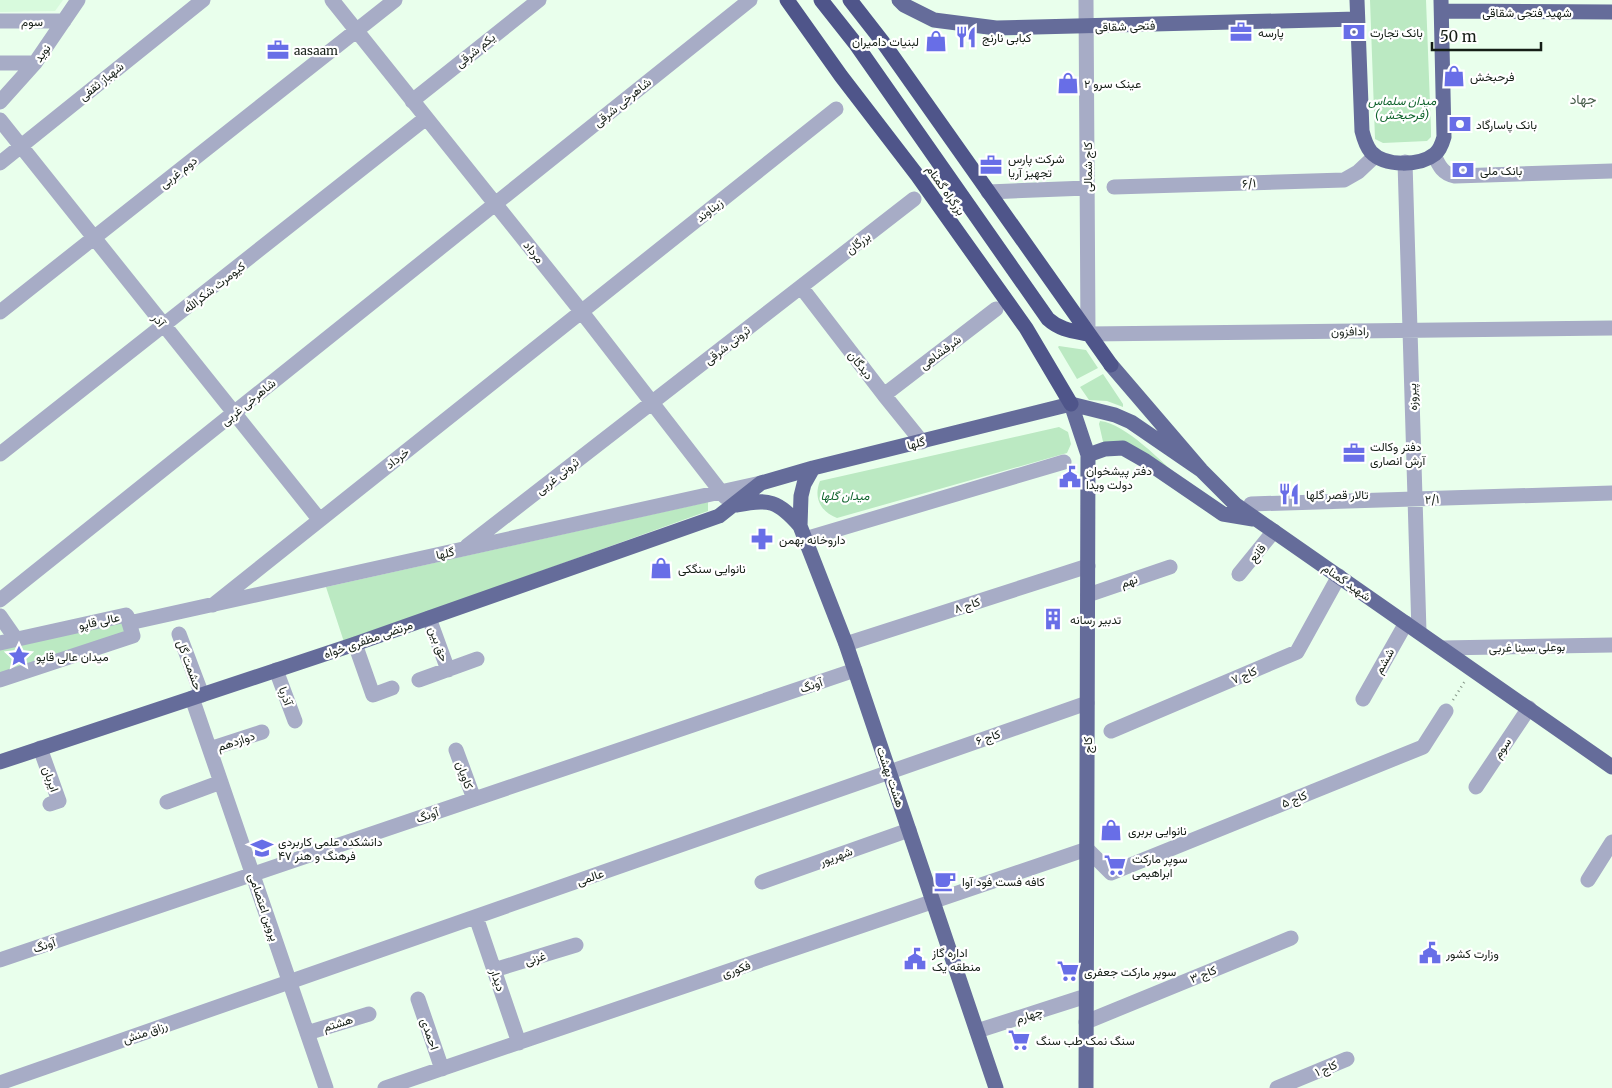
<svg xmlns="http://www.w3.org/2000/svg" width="1612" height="1088" viewBox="0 0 1612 1088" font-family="Merriweather,Vazirmatn,serif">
	<rect width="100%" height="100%" fill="#e9ffec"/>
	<path fill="#d8fadd" d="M0 0H63L55 11 0 12Z"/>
	<path fill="#bbe9c2" d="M1370 0H1426L1431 130V137L1427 141 1383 143 1375 139Z
		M1059 346 1086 350 1098 368 1077 379 1058 347Z
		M1103 374 1123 404V407L1107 401 1089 400 1080 387Z
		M1100 421C1125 423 1163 463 1182 480L1104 446 1099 424Z
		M1059 427 1068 432 1071 444 1067 453 837 518C821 512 813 498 820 481Z
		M708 502V511L344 642 326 587Z
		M124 619 128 634 0 676V646Z"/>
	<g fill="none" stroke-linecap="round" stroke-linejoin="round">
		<path stroke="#88998b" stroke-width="2.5" stroke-dasharray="1 4" stroke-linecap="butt" d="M1453 700 1465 681"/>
		<path stroke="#a7acc6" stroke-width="15" d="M332 0 581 311 725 497
			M1086 0 1088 334 1612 328
			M0 21H64
			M0 63H35
			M412 101 539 0
			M0 102 35 63 78 0
			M0 120 319 519
			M1434 155C1439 166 1443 174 1455 176L1612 171
			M1405 162 1419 632
			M0 163 203 0
			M1114 187 1344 180 1358 172 1375 156
			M988 192 1087 188
			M801 287 884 395 922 442
			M0 312 395 0
			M884 395 996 309
			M0 454 426 118
			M1251 504 1612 493
			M805 539 1064 462
			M467 546 914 199
			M1239 574 1274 531
			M1088 595 1170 567
			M0 600 750 0
			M213 605 836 109
			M0 616 16 639
			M429 618 448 670
			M129 623 761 483
			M179 634 202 695
			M0 643 126 615 127 616 133 636 0 680
			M355 644 373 695 392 688
			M846 644 1088 566
			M1442 648 1612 645
			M276 670 295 721
			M419 680 477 659
			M192 698 326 1088
			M1363 699 1406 623
			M1111 731 1297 652 1339 576
			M40 748 59 801 50 804
			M210 749 262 732
			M456 750 474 799
			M1476 787 1529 708
			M167 802 221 782
			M1588 880 1612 842
			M762 882 909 830
			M476 917 519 1043
			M0 960 855 670
			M494 970 576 945
			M418 999 442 1069
			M1086 1022 1291 938
			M977 1031 1080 998
			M307 1033 369 1014
			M0 1083 1087 703
			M385 1088 1087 849 1111 873 1423 747 1446 711
			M1277 1088 1347 1059"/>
		<path stroke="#656c9a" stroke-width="15" d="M899 0 904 5 934 20 996 28 1357 19
			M1357 0 1362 131C1364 139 1366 146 1371 152 1385 167 1420 166 1435 154 1440 150 1442 144 1444 137L1441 0
			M1442 11 1612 12
			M1111 365 1201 470 1236 505 1612 767
			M1071 404 1088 455 1086 1088
			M1088 455 1105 449 1123 448 1144 460 1223 514 1253 519
			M813 468 804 484 801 496 800 526 846 644 996 1088
			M737 505C769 498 778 501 800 526
			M0 762 355 644 719 516 761 483 813 468 1071 404 1115 415 1131 422 1201 470"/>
		<path stroke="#4f558a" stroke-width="15" d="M787 0 841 76 917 175 1026 328 1071 404
			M821 0 855 43 1048 319C1060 330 1073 331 1088 334
			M850 0 882 41 1111 365"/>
	</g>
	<defs>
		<g id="office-bare" transform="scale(1.725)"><path d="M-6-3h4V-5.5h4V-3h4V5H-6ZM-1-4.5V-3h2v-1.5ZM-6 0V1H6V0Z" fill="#686ee7" stroke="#fff" stroke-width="2.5" paint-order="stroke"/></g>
		<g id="bank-bare" transform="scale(1.725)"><path d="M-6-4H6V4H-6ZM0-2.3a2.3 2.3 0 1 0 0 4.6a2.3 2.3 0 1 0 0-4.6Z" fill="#686ee7" stroke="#fff" stroke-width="2.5" paint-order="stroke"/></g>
		<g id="restaurant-bare" transform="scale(1.725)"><path d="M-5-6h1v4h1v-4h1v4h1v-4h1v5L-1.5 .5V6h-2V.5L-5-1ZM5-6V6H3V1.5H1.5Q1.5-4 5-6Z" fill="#686ee7" stroke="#fff" stroke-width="2.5" paint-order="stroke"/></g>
		<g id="shop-bare" transform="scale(1.725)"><path d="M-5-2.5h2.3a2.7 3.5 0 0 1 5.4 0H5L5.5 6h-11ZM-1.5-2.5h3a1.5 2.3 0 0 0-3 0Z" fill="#686ee7" stroke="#fff" stroke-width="2.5" paint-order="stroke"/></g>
		<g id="civic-bare" transform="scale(1.725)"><path d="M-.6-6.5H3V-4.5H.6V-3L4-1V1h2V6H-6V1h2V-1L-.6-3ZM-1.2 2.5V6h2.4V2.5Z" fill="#686ee7" stroke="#fff" stroke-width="2.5" paint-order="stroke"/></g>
		<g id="pharmacy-bare" transform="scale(1.725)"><path d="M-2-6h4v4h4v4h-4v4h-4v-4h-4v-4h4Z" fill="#686ee7" stroke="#fff" stroke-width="2.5" paint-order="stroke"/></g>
		<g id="building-bare" transform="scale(1.725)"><path d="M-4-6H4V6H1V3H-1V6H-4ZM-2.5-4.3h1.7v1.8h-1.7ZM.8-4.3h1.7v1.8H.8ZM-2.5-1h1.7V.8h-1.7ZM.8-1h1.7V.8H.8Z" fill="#686ee7" stroke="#fff" stroke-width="2.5" paint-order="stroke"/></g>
		<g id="sight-bare" transform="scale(1.725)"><path d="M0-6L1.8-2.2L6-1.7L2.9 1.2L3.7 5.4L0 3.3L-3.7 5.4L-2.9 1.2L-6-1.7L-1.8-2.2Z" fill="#686ee7" stroke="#fff" stroke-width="2.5" paint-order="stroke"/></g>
		<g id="university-bare" transform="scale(1.725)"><path d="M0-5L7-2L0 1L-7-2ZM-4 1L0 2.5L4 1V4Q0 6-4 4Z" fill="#686ee7" stroke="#fff" stroke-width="2.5" paint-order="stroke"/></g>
		<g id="supermarket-bare" transform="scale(1.725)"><path d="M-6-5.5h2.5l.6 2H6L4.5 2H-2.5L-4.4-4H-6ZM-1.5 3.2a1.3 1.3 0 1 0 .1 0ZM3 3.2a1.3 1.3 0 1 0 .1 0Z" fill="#686ee7" stroke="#fff" stroke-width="2.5" paint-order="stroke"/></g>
		<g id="cafe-bare" transform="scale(1.725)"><path d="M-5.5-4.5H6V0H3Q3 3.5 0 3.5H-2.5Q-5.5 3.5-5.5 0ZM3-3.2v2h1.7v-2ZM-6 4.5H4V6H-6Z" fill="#686ee7" stroke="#fff" stroke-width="2.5" paint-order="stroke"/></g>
	</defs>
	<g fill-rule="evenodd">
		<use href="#office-bare" x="1241" y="32"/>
		<use href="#bank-bare" x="1354" y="32"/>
		<use href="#restaurant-bare" x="966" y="37"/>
		<use href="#shop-bare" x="936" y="41"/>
		<use href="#office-bare" x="278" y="50"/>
		<use href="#shop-bare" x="1454" y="76"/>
		<use href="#shop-bare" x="1068" y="83"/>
		<use href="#bank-bare" x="1460" y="124"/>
		<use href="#office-bare" x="991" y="165"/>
		<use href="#bank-bare" x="1463" y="170"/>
		<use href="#office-bare" x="1354" y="453"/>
		<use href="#civic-bare" x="1070" y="477"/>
		<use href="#restaurant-bare" x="1289" y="494"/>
		<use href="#pharmacy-bare" x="762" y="539"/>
		<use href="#shop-bare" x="661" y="568"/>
		<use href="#building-bare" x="1053" y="619"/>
		<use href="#sight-bare" x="19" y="656"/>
		<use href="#shop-bare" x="1111" y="830"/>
		<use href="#university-bare" x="262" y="848"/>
		<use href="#supermarket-bare" x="1115" y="865"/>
		<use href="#cafe-bare" x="945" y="881"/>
		<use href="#civic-bare" x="1430" y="953"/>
		<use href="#civic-bare" x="915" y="959"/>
		<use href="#supermarket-bare" x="1068" y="971"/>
		<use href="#supermarket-bare" x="1019" y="1040"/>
	</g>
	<g text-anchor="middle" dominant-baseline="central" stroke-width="4.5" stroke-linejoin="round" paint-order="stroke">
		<g font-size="12" fill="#151e16" stroke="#fff">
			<text x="1527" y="12">شهید فتحی شقاقی</text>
			<text x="32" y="21">سوم</text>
			<text transform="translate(1125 26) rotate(-2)">فتحی شقاقی</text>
			<text transform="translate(475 50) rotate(-39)">یکم شرقی</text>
			<text transform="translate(42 53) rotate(-55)">نوید</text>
			<text transform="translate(101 81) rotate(-39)">شهباز ثقفی</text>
			<text transform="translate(622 102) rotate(-39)">شاهرخی شرقی</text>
			<text transform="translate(1087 167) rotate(-90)">کاج شمالی</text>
			<text transform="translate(178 172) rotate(-38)">دوم غربی</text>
			<text transform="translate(1249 183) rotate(-2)">۶/۱</text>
			<text transform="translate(946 190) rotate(55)">بزرگراه گمنام</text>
			<text transform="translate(709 210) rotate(-38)">زیناوند</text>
			<text transform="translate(858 243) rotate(-38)">بزرگان</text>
			<text transform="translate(534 252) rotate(51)">مرداد</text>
			<text transform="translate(214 287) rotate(-38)">کیومرث شکرالله</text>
			<text transform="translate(159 320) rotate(51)">آذر</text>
			<text transform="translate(1350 331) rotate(-1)">رادافزون</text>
			<text transform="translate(727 345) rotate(-38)">ثروتی شرقی</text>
			<text transform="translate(940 352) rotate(-37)">شرفشاهی</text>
			<text transform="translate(861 365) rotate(52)">دیدگان</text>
			<text transform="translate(1412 397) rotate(-92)">پیروزه</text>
			<text transform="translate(248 402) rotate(-39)">شاهرخی غربی</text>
			<text transform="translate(916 443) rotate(-14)">گلها</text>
			<text transform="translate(397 458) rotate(-38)">خرداد</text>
			<text transform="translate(557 476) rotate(-38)">ثروتی غربی</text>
			<text transform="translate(1432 499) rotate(-2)">۲/۱</text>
			<text transform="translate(445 553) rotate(-12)">گلها</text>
			<text transform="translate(1257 553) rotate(-51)">قانع</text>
			<text transform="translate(1129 581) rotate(-19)">نهم</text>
			<text transform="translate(1347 582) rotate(35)">شهید گمنام</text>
			<text transform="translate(967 605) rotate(-18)">کاج ۸</text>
			<text transform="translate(99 621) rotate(-12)">عالی قاپو</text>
			<text transform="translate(368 639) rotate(-19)">مرتضی مظفری خواه</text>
			<text transform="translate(439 644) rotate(70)">حق بین</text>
			<text transform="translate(1527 647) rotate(-1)">بوعلی سینا غربی</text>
			<text transform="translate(1384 661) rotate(-61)">ششم</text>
			<text transform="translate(190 665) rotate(70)">حشمت گل</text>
			<text transform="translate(1244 675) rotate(-23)">کاج ۷</text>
			<text transform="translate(811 685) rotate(-19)">آونگ</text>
			<text transform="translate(286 696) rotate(70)">آذربا</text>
			<text transform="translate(988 737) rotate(-19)">کاج ۶</text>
			<text transform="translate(236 741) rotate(-18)">دوازدهم</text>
			<text transform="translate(1087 745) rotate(-90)">کاج</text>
			<text transform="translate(1502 748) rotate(-56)">سوم</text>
			<text transform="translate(465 775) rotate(70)">کاویان</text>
			<text transform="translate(891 777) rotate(71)">هشت بهشت</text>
			<text transform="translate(51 779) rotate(70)">ایربان</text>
			<text transform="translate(1294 799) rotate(-22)">کاج ۵</text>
			<text transform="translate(427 815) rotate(-19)">آونگ</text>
			<text transform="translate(836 856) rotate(-20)">شهریور</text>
			<text transform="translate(590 877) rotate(-19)">عالمی</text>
			<text transform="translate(264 907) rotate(71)">پروین اعتصامی</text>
			<text transform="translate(44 945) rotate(-19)">آونگ</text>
			<text transform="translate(535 958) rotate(-17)">غزنی</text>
			<text transform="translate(736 969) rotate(-19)">فکوری</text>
			<text transform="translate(1203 974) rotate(-22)">کاج ۳</text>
			<text transform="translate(498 980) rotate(71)">دیدار</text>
			<text transform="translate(1029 1015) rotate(-18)">چهارم</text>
			<text transform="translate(338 1023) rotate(-17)">هشتم</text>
			<text transform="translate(145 1032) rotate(-19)">رزاق منش</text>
			<text transform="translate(430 1034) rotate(71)">احمدی</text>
			<text transform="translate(1326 1068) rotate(-23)">کاج ۱</text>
		</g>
		<g font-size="12" fill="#151e16" stroke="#fff" text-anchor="start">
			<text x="1258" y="32">پارسه</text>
			<text x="1370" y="32">بانک تجارت</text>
			<text x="982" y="37">کبابی نارنج</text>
			<text x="919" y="41" text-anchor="end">لبنیات دامیران</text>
			<text x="294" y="50">aasaam</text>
			<text x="1470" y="76">فرحبخش</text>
			<text x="1084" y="83">عینک سرو ۲</text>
			<text x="1476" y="124">بانک پاسارگاد</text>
			<text x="1008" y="158">شرکت پارس<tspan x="1008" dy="14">تجهیز آریا</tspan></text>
			<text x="1480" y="170">بانک ملی</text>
			<text x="1370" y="446">دفتر وکالت<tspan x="1370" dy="14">آرش انصاری</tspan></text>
			<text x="1086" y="470">دفتر پیشخوان<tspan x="1086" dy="14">دولت ویدا</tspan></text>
			<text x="1306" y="494">تالار قصر گلها</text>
			<text x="779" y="539">داروخانه بهمن</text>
			<text x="678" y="568">نانوایی سنگکی</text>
			<text x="1070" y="619">تدبیر رسانه</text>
			<text x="36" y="656">میدان عالی قاپو</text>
			<text x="1128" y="830">نانوایی بربری</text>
			<text x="278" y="841">دانشکده علمی کاربردی<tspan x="278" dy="14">فرهنگ و هنر ۴۷</tspan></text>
			<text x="1132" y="858">سوپر مارکت<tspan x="1132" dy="14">ابراهیمی</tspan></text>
			<text x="962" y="881">کافه فست فود آوا</text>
			<text x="932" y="952">اداره گاز<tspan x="932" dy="14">منطقه یک</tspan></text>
			<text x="1446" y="953">وزارت کشور</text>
			<text x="1084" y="971">سوپر مارکت جعفری</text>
			<text x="1036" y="1040">سنگ نمک طب سنگ</text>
		</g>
		<g font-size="12" font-style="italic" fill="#0f632c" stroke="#fff">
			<text x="1402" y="100">میدان سلماس<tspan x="1402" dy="14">(فرحبخش)</tspan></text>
			<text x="845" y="495">میدان گلها</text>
		</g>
		<g font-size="14" fill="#475d4a" stroke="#fff">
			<text x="1583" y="99">جهاد</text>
		</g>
	</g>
	<path d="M1432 42v8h109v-8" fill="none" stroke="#151e16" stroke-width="2.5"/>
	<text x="1440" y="42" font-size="15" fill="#151e16" stroke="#ffffff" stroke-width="4" paint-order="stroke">50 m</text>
</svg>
